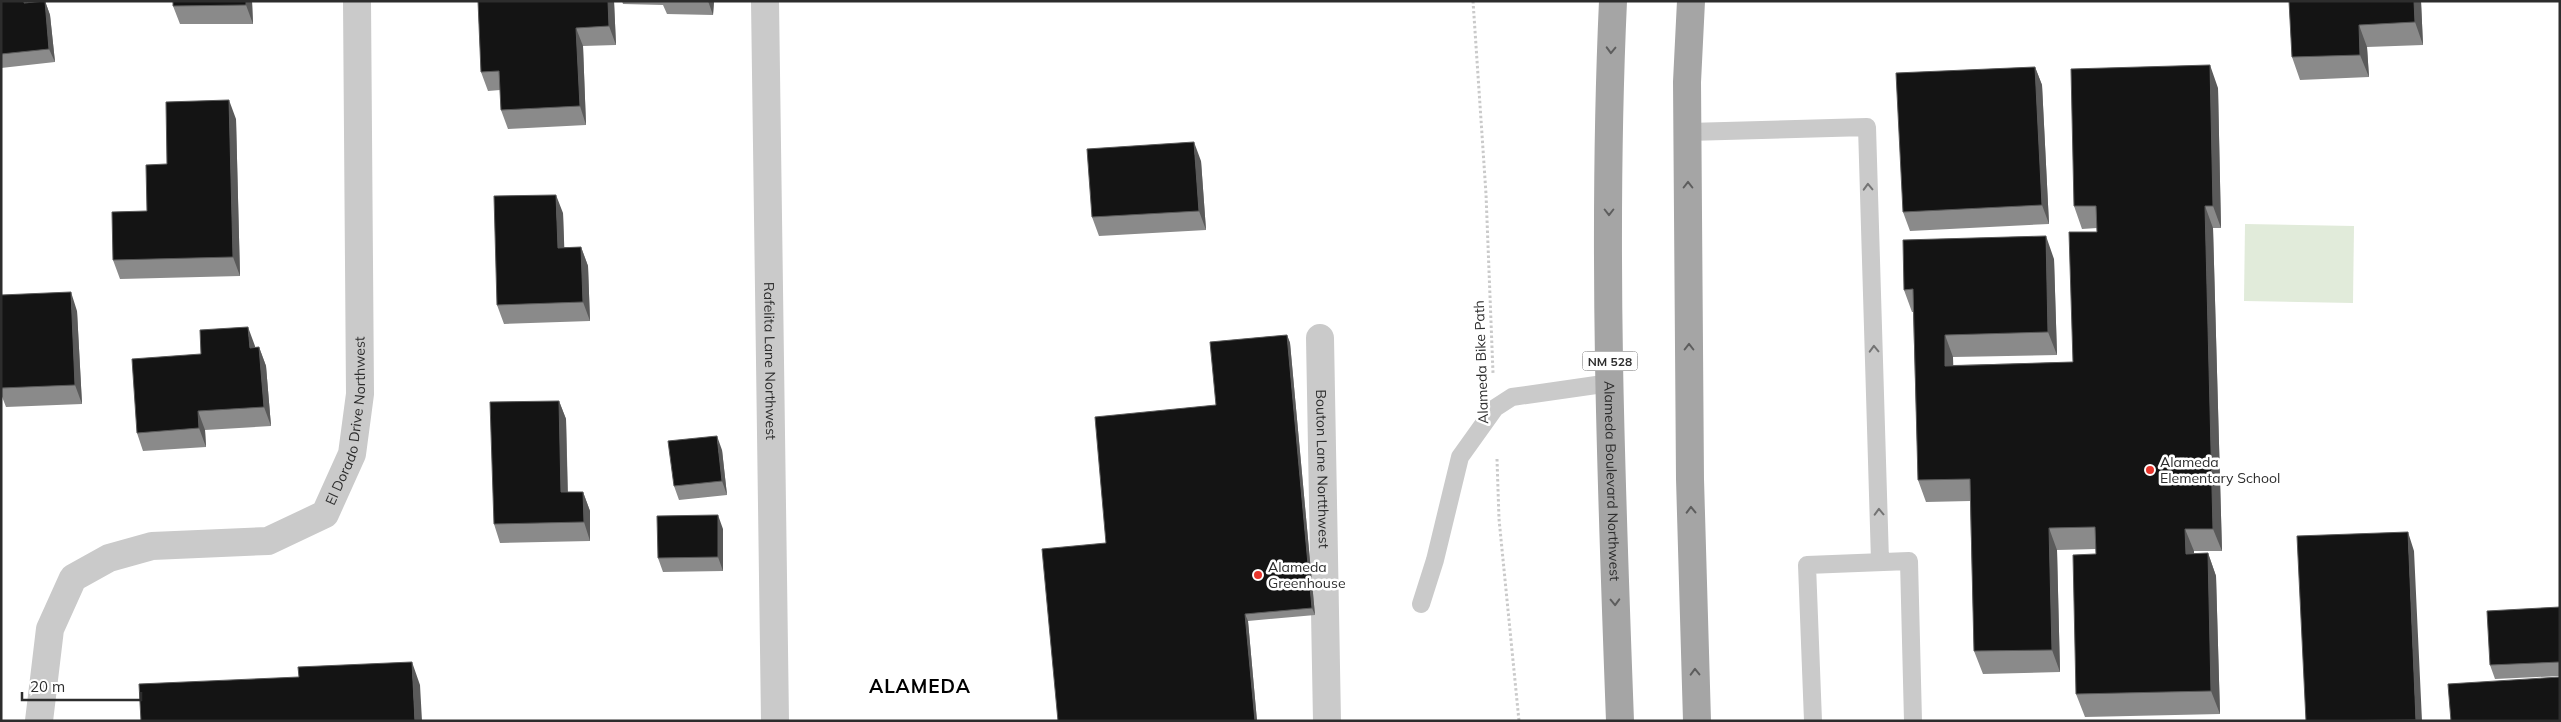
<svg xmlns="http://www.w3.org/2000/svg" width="2561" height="722" viewBox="0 0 2561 722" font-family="Mulish,sans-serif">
	<rect width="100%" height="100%" fill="#fff"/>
	<path fill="#e1ebda" d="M2245 224 2354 226 2353 303 2244 301Z"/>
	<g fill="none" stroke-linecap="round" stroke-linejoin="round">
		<path stroke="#cacaca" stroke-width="3" stroke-dasharray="2.5 2.5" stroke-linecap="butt" d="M1473 1 1486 194 1493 373
			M1497 459 1499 519 1519 721"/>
		<path stroke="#cacaca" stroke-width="18" d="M1688 132 1867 127 1880 561
			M1421 604 1435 560 1460 457 1495 408 1512 397 1610 383
			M1813 721 1807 565 1909 561 1913 721"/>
		<g stroke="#cacaca" stroke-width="28">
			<path id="s1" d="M765 1 775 721"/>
			<path id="s2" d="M1320 338 1327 721"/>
			<path id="s3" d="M39 721 50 629 73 578 109 558 152 546 268 541 325 514 352 454 360 394 357 1"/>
		</g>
		<g stroke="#a5a5a5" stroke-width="28">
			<path id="s4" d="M1613 1C1602 241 1611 481 1620 721"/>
			<path d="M1691 1 1687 82 1690 479 1697 721"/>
		</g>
	</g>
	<path fill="#8a8a8a" d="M1 1H27V3L45 1 50 15 55 62 1 68Z
		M173 1H252L253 24H180L173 6Z
		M478 1H614L616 45 583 46 586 125 508 129 501 110 500 90 488 91 481 72Z
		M622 1H714L713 15 667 14 663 5 623 4Z
		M2289 1H2421L2423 45 2367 47 2369 77 2300 80 2292 57Z
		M2035 67 2042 85 2049 224 1910 231 1903 212Z
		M2218 88 2221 228H2213L2222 551H2194V554L2208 553 2216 576 2220 714 2085 717 2076 694 2096 554V549L2057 550 2060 672 1983 674 1974 651 1970 501 1926 502 1918 480 1913 312H1912L1904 290 2054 259 2057 355 1953 357V365L2073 362 2097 232V228L2082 229 2074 206Z
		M236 119 240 276 120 279 113 260 147 211 167 164Z
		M1201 161 1206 230 1099 236 1092 217Z
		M563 213 564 247H581L588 266 590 321 504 324 497 305Z
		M1 295 77 311 82 404 6 407 1 394Z
		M1287 335 1290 343 1315 615 1248 621 1257 721H1058L1106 543Z
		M255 346V347H259L266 366 271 426 205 430 206 447 143 451 137 433 201 354Z
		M559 401 566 419 568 492H583L590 511V541L500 543 494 524Z
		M722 450 727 495 679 500 674 486Z
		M723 529V571L663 572 658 558Z
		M2560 607V676L2495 679 2490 665Z"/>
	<path fill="#5a5a5a" d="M45 1 50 15 55 62 49 49Z
		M246 1H252L253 24 246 5Z
		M608 1H614L616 45 609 26Z
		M708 1H714L713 15Z
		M2414 1H2421L2423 45 2415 22Z
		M2359 25 2367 47 2369 77 2360 55Z
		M576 28 583 46 586 125 580 106Z
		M2210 65 2218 88 2221 228 2213 206Z
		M2035 67 2042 85 2049 224 2042 205Z
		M229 100 236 119 240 276 233 257Z
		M1194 142 1201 161 1206 230 1199 211Z
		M556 195 563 213 565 266 558 248Z
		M2205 206 2213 228 2222 551 2213 529Z
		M2046 236 2054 259 2057 355 2048 332Z
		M581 247 588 266 590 321 583 302Z
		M71 292 77 311 82 404 75 385Z
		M248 327 255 346 256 366 250 348Z
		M1287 335 1290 343 1315 615 1312 608Z
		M1945 335 1953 357 1954 388 1945 366Z
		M259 347 266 366 271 426 264 407Z
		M559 401 566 419 568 511 561 492Z
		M198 411 205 430 206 447 199 428Z
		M717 436 722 450 727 495 722 481Z
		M583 492 590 511V541L584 522Z
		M718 515 723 529V571L718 557Z
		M2049 528 2057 550 2060 672 2052 650Z
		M2185 529 2194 551V577L2186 554Z
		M2408 532 2414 551 2422 721H2416Z
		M2208 553 2216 576 2220 714 2211 691Z
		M1245 614 1248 621 1257 721H1255Z
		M412 662 420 685 422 721H415Z"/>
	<path fill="#141414" stroke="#5a5a5a" d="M1 1H24V3L45 1 49 49 1 54Z
		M173 1H246V5L173 6Z
		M478 1H608L609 26 576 28 580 106 501 110 499 71 481 72Z
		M2289 1H2414L2415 22 2359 25 2360 55 2292 57Z
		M2210 65 2213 206H2205L2213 529H2185L2186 554 2208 553 2211 691 2076 694 2073 555 2096 554 2095 527 2049 528 2052 650 1974 651 1970 479 1918 480 1913 289 1904 290 1903 240 2046 236 2048 332 1945 335V366L2073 362 2069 232H2097L2096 206H2074L2071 69Z
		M2035 67 2042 205 1903 212 1896 73Z
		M229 100 233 257 113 260 112 212 147 211 146 165 167 164 166 102Z
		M1194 142 1199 211 1092 217 1087 149Z
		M556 195 558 248 581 247 583 302 497 305 494 196Z
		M71 292 75 385 1 388V295Z
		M248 327 250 348 259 347 264 407 198 411 199 428 137 433 132 359 201 354 200 330Z
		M1287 335 1312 608 1245 614 1255 721H1058L1042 549 1106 543 1095 417 1216 405 1210 342Z
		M559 401 561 492H583L584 522 494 524 490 402Z
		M717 436 722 481 674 486 668 441Z
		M718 515V557L658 558 657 516Z
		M2408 532 2416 720 2306 721 2297 536Z
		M2560 607V662L2490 665 2487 611Z
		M412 662 415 721H141L139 684 299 677 298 667Z
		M2560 677V721H2451L2448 684Z"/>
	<defs><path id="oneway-chevron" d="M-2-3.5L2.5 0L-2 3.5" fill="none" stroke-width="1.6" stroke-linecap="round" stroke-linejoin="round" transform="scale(1.25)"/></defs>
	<g stroke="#5d5d5d">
		<use href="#oneway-chevron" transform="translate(1611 50) rotate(92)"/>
		<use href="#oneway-chevron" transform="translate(1688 185) rotate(-90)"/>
		<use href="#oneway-chevron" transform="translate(1609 212) rotate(90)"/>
		<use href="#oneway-chevron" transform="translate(1689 347) rotate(-90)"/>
		<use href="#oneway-chevron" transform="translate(1691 510) rotate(-91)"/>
		<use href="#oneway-chevron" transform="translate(1615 602) rotate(88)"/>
		<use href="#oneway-chevron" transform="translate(1695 672) rotate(-91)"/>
	</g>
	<g stroke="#747474">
		<use href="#oneway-chevron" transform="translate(1868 187) rotate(-92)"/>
		<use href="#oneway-chevron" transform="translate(1874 349) rotate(-92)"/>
		<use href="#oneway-chevron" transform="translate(1879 512) rotate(-92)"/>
	</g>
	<g fill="#e7352c" stroke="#fff" stroke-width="2">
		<circle cx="2150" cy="470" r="5"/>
		<circle cx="1258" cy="575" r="5"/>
	</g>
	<g text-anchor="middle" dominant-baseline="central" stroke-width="5" stroke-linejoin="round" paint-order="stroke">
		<rect fill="#fff" stroke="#6c6c6c" stroke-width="1" x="1582.5" y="351.5" width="55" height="19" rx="4"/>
		<g font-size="12" font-weight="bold" fill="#2d2d2d">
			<text x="1610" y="361">NM 528</text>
		</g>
		<g font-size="14" fill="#2d2d2d" stroke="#fff">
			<text stroke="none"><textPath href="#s1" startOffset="360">Rafelita Lane Northwest</textPath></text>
			<text transform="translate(1481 362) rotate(-92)">Alameda Bike Path</text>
			<text stroke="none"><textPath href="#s3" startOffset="511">El Dorado Drive Northwest</textPath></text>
			<text stroke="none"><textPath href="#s2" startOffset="131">Bouton Lane Nortthwest</textPath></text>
			<text stroke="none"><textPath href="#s4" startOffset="480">Alameda Boulevard Northwest</textPath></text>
		</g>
		<g font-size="14" fill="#2d2d2d" stroke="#fff" text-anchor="start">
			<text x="2160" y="462">Alameda<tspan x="2160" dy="16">Elementary School</tspan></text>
			<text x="1268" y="567">Alameda<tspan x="1268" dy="16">Greenhouse</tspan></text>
		</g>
		<g font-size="19" font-weight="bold" letter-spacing="1" fill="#000" stroke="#fff">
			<text x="920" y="686">ALAMEDA</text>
		</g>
	</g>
	<rect width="2561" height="722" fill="none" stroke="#2d2d2d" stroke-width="5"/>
	<path d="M22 692v8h119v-8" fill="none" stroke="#2d2d2d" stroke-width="2.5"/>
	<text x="30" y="692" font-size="15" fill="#2d2d2d" stroke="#ffffff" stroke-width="4" paint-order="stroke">20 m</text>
</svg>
